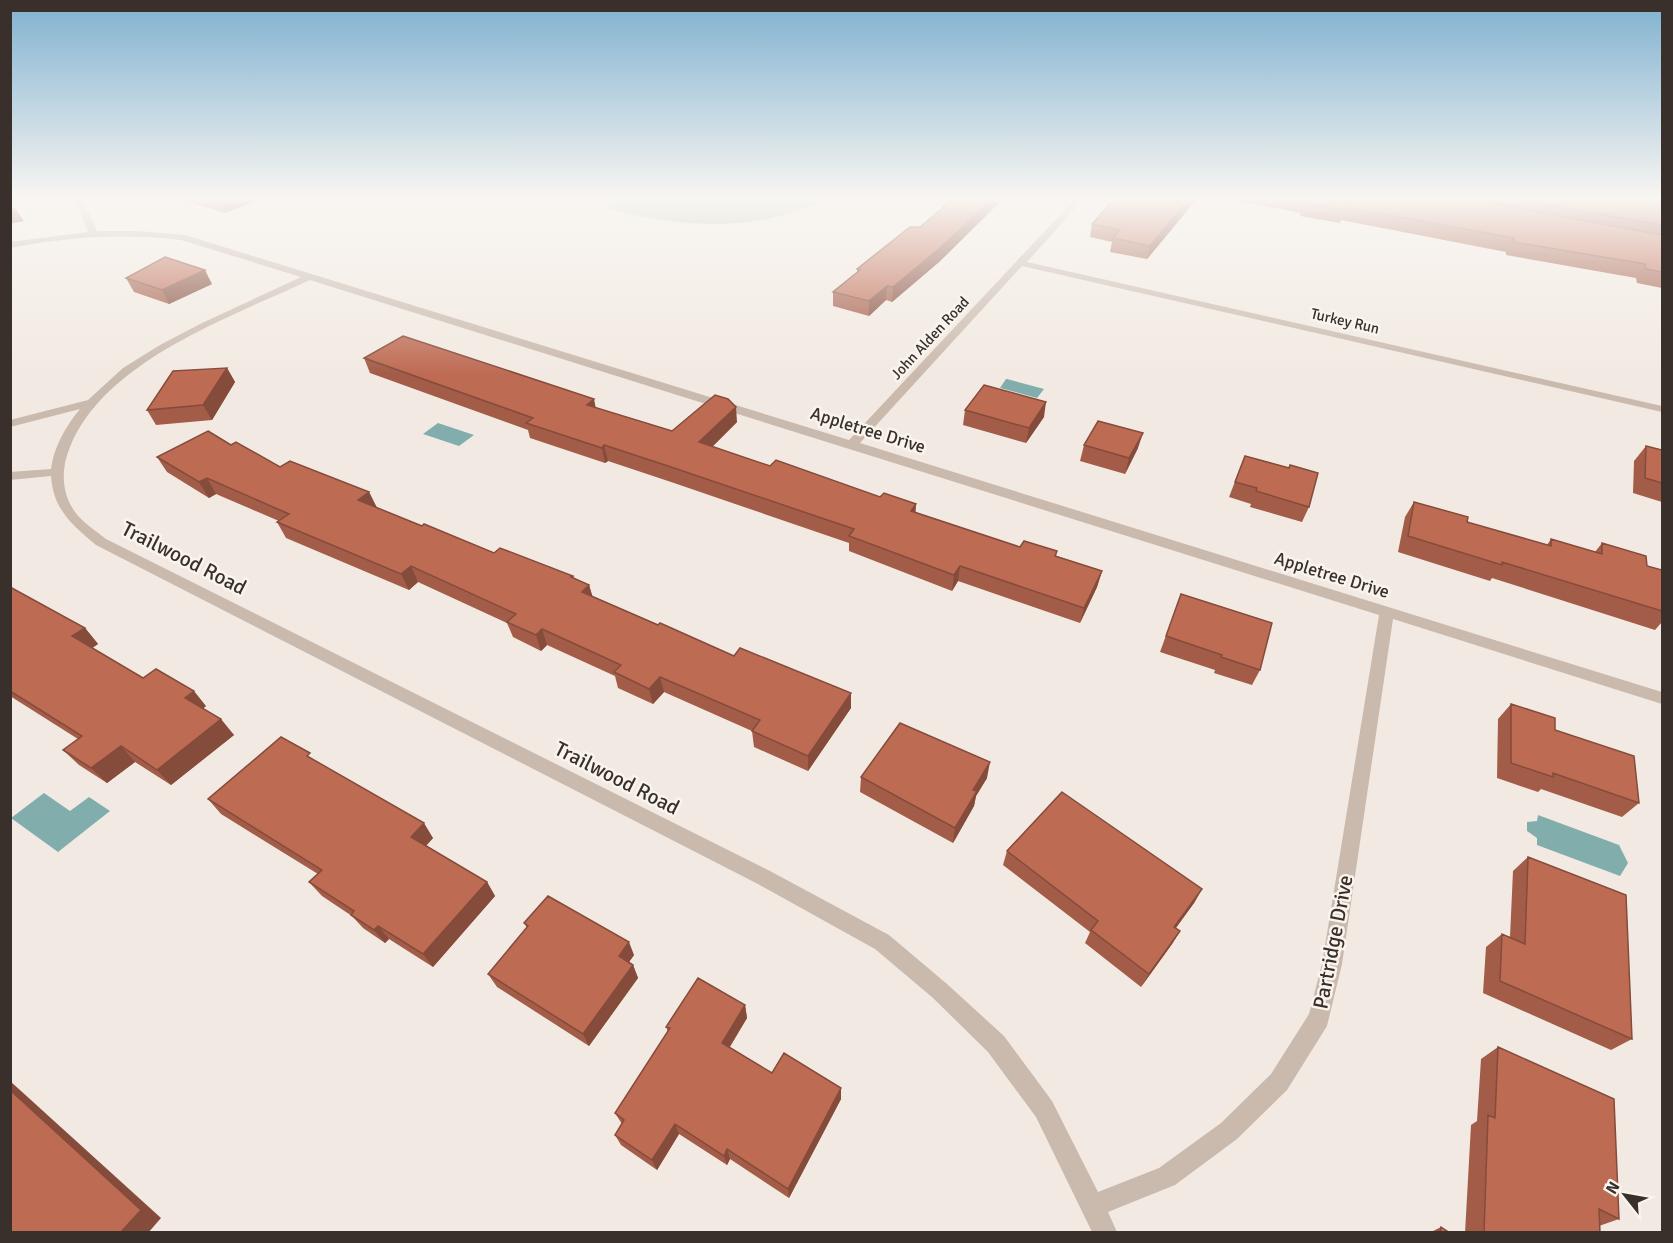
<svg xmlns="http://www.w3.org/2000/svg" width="1673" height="1243" viewBox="0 0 1673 1243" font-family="Signika,sans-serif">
	<rect width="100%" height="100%" fill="#f2eae2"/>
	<path fill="#b7c1a2" d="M618 200H825C751 234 680 227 604 208Z"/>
	<path fill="#82adad" d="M1006 379H1007L1044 389 1037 398 1000 388Z
		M438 423 474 435 459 446 423 434Z
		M44 793 70 811 89 797 110 811 58 852 11 818Z
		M1538 815 1619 845 1628 863 1620 876 1537 845V838L1527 831V822L1537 821Z"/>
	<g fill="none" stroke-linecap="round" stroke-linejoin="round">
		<path fill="#cabaae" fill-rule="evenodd" d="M75 200H83L97 231H139L185 235 849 440 1074 200H1083L1027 262 1662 406V412L1022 266 860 443 1662 692V704L1393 619 1342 964 1327 1026 1287 1090 1237 1139 1175 1185 1108 1212 1117 1232H1092L1036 1117 988 1052 933 998 875 949 756 883 96 545C72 525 53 509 51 476L10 480V472L51 469C54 446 66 426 80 409L10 427V420L88 400 123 368 160 345 200 324 301 277 181 240C123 233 67 237 10 248V242L88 232ZM310 280 1379 615 1322 964 1309 1014 1271 1074 1221 1123 1159 1168 1098 1192 1052 1101 1004 1036 947 984 889 935 770 871 106 539C95 530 83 523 75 512 61 493 61 468 70 447 105 360 231 317 310 280Z"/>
	</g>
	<path fill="#a35c48" d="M182 200H258L225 213Z
		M952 200H1002L939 262 892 302 886 300 869 316 833 306V292L857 272V269L920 227Z
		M1113 200H1196L1147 259 1110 252 1112 242 1090 237 1092 224Z
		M1233 200H1662V288L1637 283 1636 278 1506 255V252L1341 220 1340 223 1300 216 1301 213Z
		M126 278 212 284 169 304 134 292Z
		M364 358 596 408 672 431 737 422 712 447 770 466 880 497 916 504 915 512 1020 547 1057 551 1056 556 1102 571 1097 587 1080 623 958 581 952 591 849 551V543L674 483 608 461 605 463 530 438 528 430 370 373Z
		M227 368 235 382 212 420 156 425 147 410Z
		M965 410 1044 417 1026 443 963 425Z
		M231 445 280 467 369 492 377 508 422 526 494 553 573 576 574 578 589 585 592 596 851 708 808 771 754 747 752 731 664 692 653 704 618 688 615 676 547 645 541 651 513 637 507 623 418 582 409 590 286 538 277 522 279 521 216 494 209 498 167 472 157 457Z
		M1084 445 1138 448 1125 474 1080 461Z
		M1646 446 1662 450V502L1633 493 1634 461Z
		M1245 456 1289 468 1309 507 1302 522 1250 507 1251 504 1229 497Z
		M1414 502 1467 522 1547 545 1551 539 1595 552 1602 543 1647 566 1662 611V622L1655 630 1492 578 1490 581 1398 552 1405 517Z
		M10 587 85 628 98 644 92 648 143 678 206 706 203 708 234 735 171 785 135 762 107 783 79 765 63 750 78 739 10 696Z
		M1181 594 1260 670 1252 685 1214 673 1215 670 1160 652Z
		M1511 704 1639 803 1622 817 1541 789 1538 792 1497 778 1498 719Z
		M315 761 433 838 426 846 487 882 495 896 433 967 389 939 385 943 363 928 352 916 322 896 309 882 318 874 221 814 208 799Z
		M861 777 987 778 976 796 974 806 953 843 860 792Z
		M1007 851 1202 889 1194 903 1176 928 1180 931 1172 944 1141 987 1085 943 1090 932 1003 865Z
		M1528 857 1632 1039 1611 1050 1483 993 1486 947 1502 934 1510 937 1513 871Z
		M524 923 634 955 629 962 633 965 638 978 589 1046 497 987 488 974 527 928Z
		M745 1005 747 1018 730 1047 772 1073 841 1099 789 1198 730 1159 727 1165 679 1134 657 1170 621 1145 615 1135 622 1124 615 1113 668 1032 666 1027Z
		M1498 1047 1619 1219 1599 1226 1600 1233H1465L1471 1125 1477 1121 1481 1059Z
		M1441 1227 1450 1233H1429Z"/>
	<path fill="#854b3b" d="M219 200H258L225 213Z
		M991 200H1002L939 262 892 302 893 287Z
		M1188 200H1196L1147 259 1150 246Z
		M15 208 24 221 10 224V209Z
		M205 270 212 284 169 304 162 290Z
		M887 286 886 300 869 316V301Z
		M227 368 235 382 212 420 203 405Z
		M594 399 597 414 587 405Z
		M1046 402 1044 417 1026 443 1029 428Z
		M736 407 737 422 701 458 699 442Z
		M1143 433 1138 448 1125 474 1129 458Z
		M604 445 608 461 605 463 602 448Z
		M207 478 216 494 209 498 199 482Z
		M369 492 377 508 358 500Z
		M916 504 915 520 911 511Z
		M411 566 418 582 409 590 401 574Z
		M960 566 958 581 952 591 954 575Z
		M1102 571 1097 587 1080 623 1084 608Z
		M589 585 594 601 582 592Z
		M85 628 98 644 86 652 72 636Z
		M542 629 547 645 541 651 536 635Z
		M660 677 664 692 653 704 649 689Z
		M194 691 206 706 198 713 185 698Z
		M851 693V708L808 771V756Z
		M221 719 234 735 171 785 157 770Z
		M121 746 135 762 107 783 91 768Z
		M990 762 987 778 976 796 974 806 953 843 955 828 973 790Z
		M424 823 433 838 420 852 411 837Z
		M487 882 495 896 433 967 423 954Z
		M1202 889 1194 903 1166 941 1174 927Z
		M378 926 389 939 385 943 374 930Z
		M1180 931 1172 944 1141 987 1149 974Z
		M629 942 634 955 624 969 619 956Z
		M633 965 638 978 589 1046 583 1034Z
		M745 1005 747 1018 725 1054 722 1043Z
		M10 1081 161 1218 148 1233H120L10 1090Z
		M841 1088V1099L789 1198 788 1189Z
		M675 1124 679 1134 657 1170 652 1160Z
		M727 1149 730 1159 727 1165 724 1156Z"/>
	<path fill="#be6b54" stroke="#854b3b" stroke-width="1.5" d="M952 200H991L940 248 893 287 887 286 869 301 833 292 860 270 857 269 910 227H920Z
		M1113 200H1188L1150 246 1113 238 1120 230 1092 224Z
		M1304 200H1472L1662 235V272L1646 269 1645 264 1513 242 1514 238 1346 207 1345 210 1305 203 1306 200Z
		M1519 200H1662V225Z
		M165 257 205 270 162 290 126 278Z
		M403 336 594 399 587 405 672 431 715 395 728 399 736 407 699 442 770 466 776 460 880 497 884 493 916 504 911 511 1020 547 1024 541 1057 551 1055 556 1102 571 1084 608 960 566 954 575 849 536 854 529 671 467 604 445 602 448 526 423 533 418 364 358Z
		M227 368 203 405 147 410 173 371Z
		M984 385 1046 402 1029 428 965 410Z
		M1098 421 1143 433 1129 458 1084 445Z
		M208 431 231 445 236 442 280 467 290 461 369 492 358 500 422 526 424 524 494 553 500 548 573 576 571 577 589 585 582 592 658 625 660 623 734 656 740 648 851 693 808 756 752 731 760 720 660 677 649 689 614 672 621 665 542 629 536 635 507 622 516 614 411 566 401 574 277 522 289 514 207 478 199 482 157 457Z
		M1646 446 1662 450V483L1645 478Z
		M1245 456 1289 468 1290 465 1318 473 1309 507 1256 491 1257 488 1235 482Z
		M1414 502 1468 517 1467 522 1551 546V539L1602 554V543L1646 556 1647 566 1662 570V611L1502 562V565L1408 536Z
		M10 587 85 628 72 636 143 678 156 669 194 691 185 698 221 719 157 770 121 746 91 768 63 750 82 736 10 691Z
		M1181 594 1272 623 1260 670 1221 657 1222 655 1166 636Z
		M1511 704 1555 718V730L1634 756 1639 803 1553 773V777L1511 763Z
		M900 723 990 762 973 790 977 791 955 828 861 777Z
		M281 737 310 753 307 756 424 823 411 837 487 882 423 954 378 926 374 930 351 915 354 911 309 882 322 870 208 799Z
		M1062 792 1202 889 1174 927 1180 931 1149 974 1091 930 1098 921 1007 851Z
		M1528 857 1626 895 1632 1039 1500 981 1502 934 1525 944Z
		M548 896 629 942 619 956 633 965 583 1034 488 974 528 926 524 923Z
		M698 978 745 1005 722 1043 772 1073 784 1053 841 1088 788 1189 727 1149 724 1156 675 1124 652 1160 615 1135 624 1120 615 1113 670 1028 666 1027Z
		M1498 1047 1614 1099 1619 1219 1599 1209 1600 1233H1484L1488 1115 1495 1118Z
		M10 1090 141 1210 120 1233H10Z
		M1441 1227 1450 1233H1440Z"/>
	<linearGradient id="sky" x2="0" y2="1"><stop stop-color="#7fb1d0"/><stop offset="0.53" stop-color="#f9f6f2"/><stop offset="1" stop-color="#f9f6f2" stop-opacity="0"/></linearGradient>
	<rect width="1673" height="374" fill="url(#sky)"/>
	<g text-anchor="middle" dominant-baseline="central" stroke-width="5" stroke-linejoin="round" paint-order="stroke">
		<g font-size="15" fill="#39302c" stroke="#faf4ee">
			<text transform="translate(1345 321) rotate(13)">Turkey Run</text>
			<text transform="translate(930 338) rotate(-47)">John Alden Road</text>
		</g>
		<g font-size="18" fill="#39302c" stroke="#faf4ee">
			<text transform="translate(868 430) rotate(17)">Appletree Drive</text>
			<text transform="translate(1332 575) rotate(17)">Appletree Drive</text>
		</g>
		<g font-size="21" fill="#39302c" stroke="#faf4ee">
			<text transform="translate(184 558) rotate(27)">Trailwood Road</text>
			<text transform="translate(617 778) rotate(27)">Trailwood Road</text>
			<text transform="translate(1333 942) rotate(-79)">Partridge Drive</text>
		</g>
	</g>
	<rect width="1673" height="1243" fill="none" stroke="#39302c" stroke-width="24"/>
	<g transform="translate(1625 1195) rotate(301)" stroke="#faf4ee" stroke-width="4.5" paint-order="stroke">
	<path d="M0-4.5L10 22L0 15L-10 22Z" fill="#39302c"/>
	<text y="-9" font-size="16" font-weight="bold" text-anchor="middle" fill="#39302c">N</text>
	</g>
</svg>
